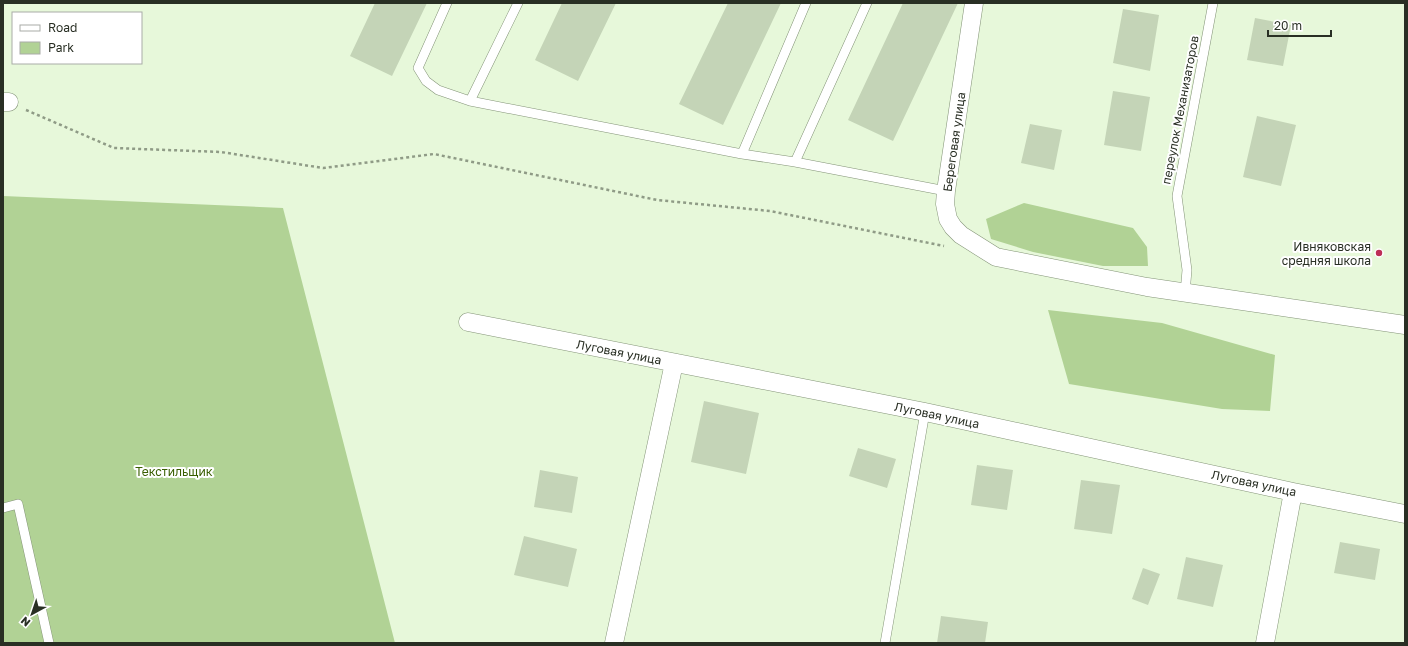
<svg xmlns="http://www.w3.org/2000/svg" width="1408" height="646" viewBox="0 0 1408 646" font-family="'Golos Text',sans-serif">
	<rect width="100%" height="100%" fill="#e7f8da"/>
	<path fill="#b1d295" d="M3 196 283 208 395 643H3Z
		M1024 203 1133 228 1147 247 1148 266H1103L1033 252 991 239 986 219Z
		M1048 310 1162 323 1275 355 1270 411 1222 409 1069 384Z"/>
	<path fill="#c4d4b7" d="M375 3H427L392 76 350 56Z
		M562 3H616L578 81 535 60Z
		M728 3H781L723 125 679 104Z
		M903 3H958L893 141 848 120Z
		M1123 9 1159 15 1150 71 1113 63Z
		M1255 18 1291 25 1283 66 1247 60Z
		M1113 91 1150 97 1141 151 1104 145Z
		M1257 116 1296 125 1281 186 1243 177Z
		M1030 124 1062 130 1054 170 1021 163Z
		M704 401 759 413 746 474 691 462Z
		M858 448 896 459 887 488 849 476Z
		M977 465 1013 470 1007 510 971 505Z
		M540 470 578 477 572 513 534 507Z
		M1081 480 1120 485 1112 534 1074 529Z
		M524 536 577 549 568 587 514 575Z
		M1340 542 1380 549 1375 580 1334 573Z
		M1186 557 1223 565 1213 607 1177 599Z
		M1143 568 1160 574 1148 605 1132 599Z
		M941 616 988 622 985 643H937Z"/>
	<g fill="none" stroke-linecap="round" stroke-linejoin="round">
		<g stroke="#849478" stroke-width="10">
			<path id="lane" d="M447 3 418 68 426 81 438 90 470 101 742 154 795 162 946 191
				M470 101 518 3
				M742 154 806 3
				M795 162 867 3
				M1185 293 1187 270 1177 196 1213 3
				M3 508 18 504 49 643
				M885 643 925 412"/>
		</g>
		<g stroke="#849478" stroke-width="19">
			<path id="street" d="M974 3 946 191 945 204 948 219 953 227 961 235 996 257 1147 287 1405 325
				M3 102H9
				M468 322 925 412 1293 492 1405 514
				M614 643 674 363
				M1265 643 1293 492"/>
		</g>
		<path stroke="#8f9b86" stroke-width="2.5" stroke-dasharray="3 3" stroke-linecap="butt" d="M26 110 114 148 221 152 323 168 434 154 657 200 770 211 944 246"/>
		<use href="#lane" stroke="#fff" stroke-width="9"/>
		<use href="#street" stroke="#fff" stroke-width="18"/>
	</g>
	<circle fill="#bd2e56" stroke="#fff" stroke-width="1.5" cx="1379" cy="253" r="4"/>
	<g text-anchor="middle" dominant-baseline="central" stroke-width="4" stroke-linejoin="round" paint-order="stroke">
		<g font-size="12" fill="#292f24" stroke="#fff">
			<text transform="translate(1180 110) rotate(-79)">переулок Механизаторов</text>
			<text transform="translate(954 142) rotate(-82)">Береговая улица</text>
			<text transform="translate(619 352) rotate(11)">Луговая улица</text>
			<text transform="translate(937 415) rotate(12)">Луговая улица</text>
			<text transform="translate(1254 483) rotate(12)">Луговая улица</text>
		</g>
		<g font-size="12" fill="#292f24" stroke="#fff" text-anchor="end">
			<text x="1371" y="246">Ивняковская<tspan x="1371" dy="14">средняя школа</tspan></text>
		</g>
		<g font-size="12" fill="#395e00" stroke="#fff">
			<text x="174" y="471">Текстильщик</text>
		</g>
	</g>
	<rect width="1408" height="646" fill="none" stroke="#292f24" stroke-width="8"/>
	<rect x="12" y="12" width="130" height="52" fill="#ffffff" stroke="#a9aca7"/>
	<rect x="20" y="25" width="20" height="6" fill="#ffffff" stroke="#a9aca7"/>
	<text x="48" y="32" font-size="12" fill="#292f24">Road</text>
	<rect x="20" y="42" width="20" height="12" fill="#b1d295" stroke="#a9aca7"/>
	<text x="48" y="52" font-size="12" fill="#292f24">Park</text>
	<g transform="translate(32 614) rotate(220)" stroke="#ffffff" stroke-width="3" paint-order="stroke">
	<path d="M0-3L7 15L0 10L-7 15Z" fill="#292f24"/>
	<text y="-6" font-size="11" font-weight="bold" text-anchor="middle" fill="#292f24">N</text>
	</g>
	<path d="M1268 30v6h63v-6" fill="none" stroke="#292f24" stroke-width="2"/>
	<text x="1274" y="30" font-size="12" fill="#292f24" stroke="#ffffff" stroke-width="3" paint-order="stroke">20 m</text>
</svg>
